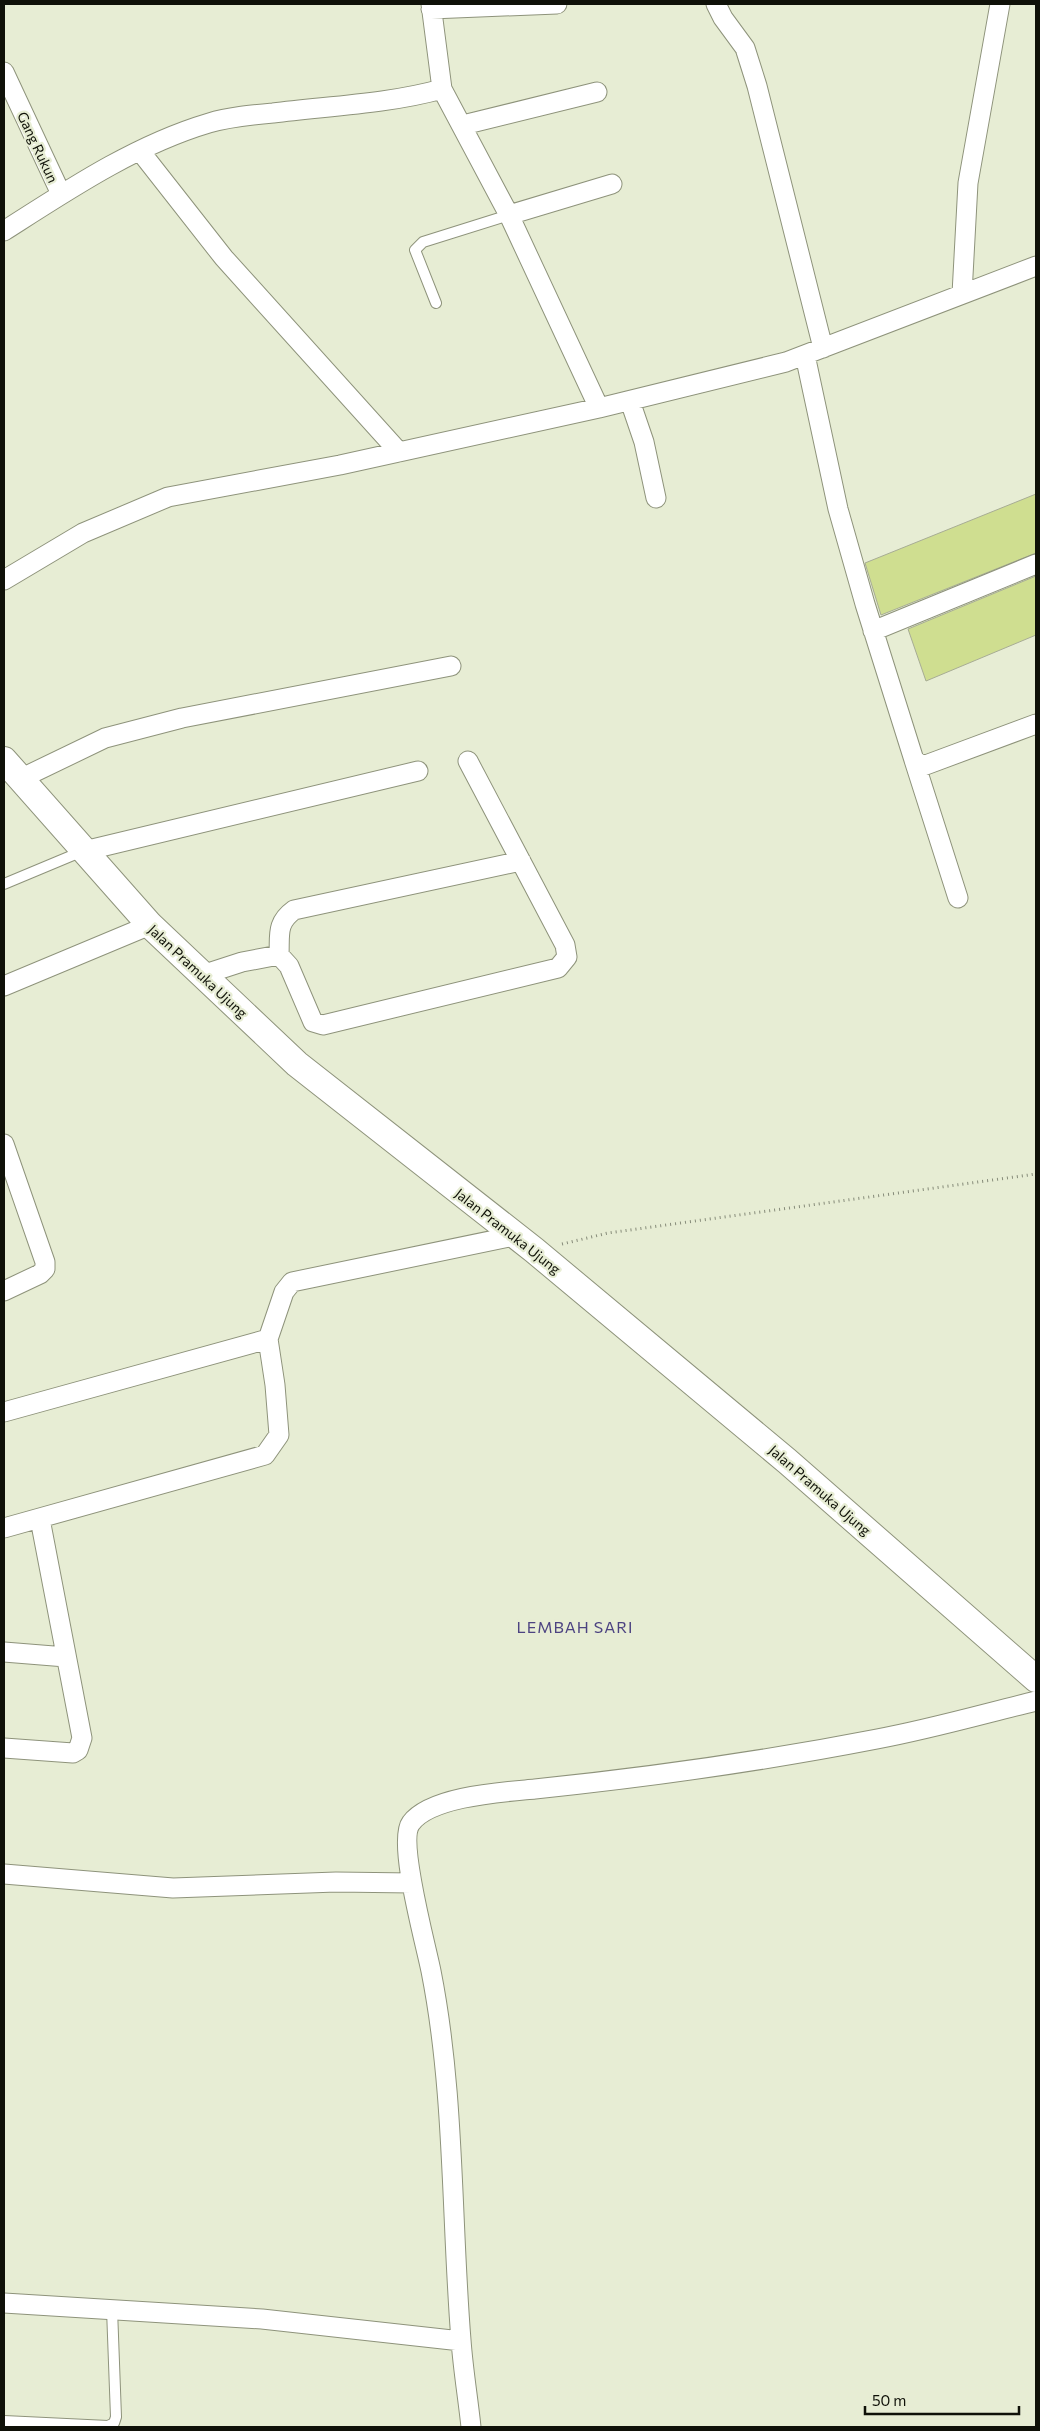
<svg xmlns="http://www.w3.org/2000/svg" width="1040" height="2431" viewBox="0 0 1040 2431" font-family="Commissioner,sans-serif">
	<rect width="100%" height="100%" fill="#e7edd4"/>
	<path fill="#cfde90" stroke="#a7ac94" d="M1036 494V553L881 615 865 563Z
		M1036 576V635L926 681 908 629Z"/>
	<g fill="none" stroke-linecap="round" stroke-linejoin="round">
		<g stroke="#8e937b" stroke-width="12">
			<path id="lane" d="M436 303 415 250 423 242 509 215
				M4 884 83 851
				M4 2421 108 2426 114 2423 116 2417 112 2309"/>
		</g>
		<g stroke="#8e937b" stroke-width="21">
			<path id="street" d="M716 4 723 18 745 48 757 86 823 348
				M431 9 557 4
				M4 72 61 194
				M442 89 509 215 599 408
				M463 125 597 92
				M140 151 224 258 399 452
				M509 215 612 184
				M4 231C68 190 135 145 209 123 229 117 251 115 273 113 328 106 388 104 442 89L431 4
				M962 294 968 183 1000 4
				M805 355 838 509 865 604 914 760 923 766 1036 724
				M630 401 644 442 656 498
				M4 580 83 533 168 497 340 465 599 408 786 362 1036 266
				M873 631 1036 564
				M914 760 958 898
				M20 779 105 738 182 718 451 666
				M84 851 418 771
				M279 955C280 935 276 923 294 910L521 861
				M202 975 242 962 279 955 289 966 313 1022 323 1025 558 968 567 957 565 945 468 761
				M4 986 150 925
				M4 1144 45 1262V1269L40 1274 4 1291
				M4 1412 268 1339 284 1292 292 1282 514 1236
				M4 1528 265 1455 279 1435 275 1385 268 1339
				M4 1652 66 1657
				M4 1748 73 1753 78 1750 82 1738 40 1519
				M4 1874 173 1888 336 1882 412 1883
				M4 2303 262 2319 461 2341
				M471 2427C468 2398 463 2369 461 2340 451 2217 455 2092 431 1971 426 1945 397 1841 411 1823 431 1796 504 1792 535 1789 650 1777 764 1761 877 1739 931 1729 983 1714 1036 1701"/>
		</g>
		<g stroke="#8e937b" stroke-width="28">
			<path id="secondary" d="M4 760 150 925 297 1064 534 1250 787 1461 1036 1679"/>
		</g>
		<path stroke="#868b79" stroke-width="3" stroke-dasharray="1 4" stroke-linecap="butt" d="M562 1244 608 1233 1036 1174"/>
		<use href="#lane" stroke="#fff" stroke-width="10"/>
		<use href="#street" stroke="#fff" stroke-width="19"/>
		<use href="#secondary" stroke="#fff" stroke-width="26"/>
	</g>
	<g text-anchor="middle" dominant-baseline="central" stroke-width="4.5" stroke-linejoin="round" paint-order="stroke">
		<g font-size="14" fill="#0f1108" stroke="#e7edd4">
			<text transform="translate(38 147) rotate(65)">Gang Rukun</text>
			<text transform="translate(198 971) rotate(43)">Jalan Pramuka Ujung</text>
			<text transform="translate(508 1231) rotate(38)">Jalan Pramuka Ujung</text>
			<text transform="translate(820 1490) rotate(41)">Jalan Pramuka Ujung</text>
		</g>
		<g font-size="16" letter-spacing="1" fill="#4c4381" stroke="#e7edd4">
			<text x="575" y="1626">LEMBAH SARI</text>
		</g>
	</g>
	<rect width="1040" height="2431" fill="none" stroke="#0f1108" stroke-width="10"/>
	<path d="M865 2406v8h154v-8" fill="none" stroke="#0f1108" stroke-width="2.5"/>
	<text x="872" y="2406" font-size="15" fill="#0f1108" stroke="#e7edd4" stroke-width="4" paint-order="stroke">50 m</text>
</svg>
